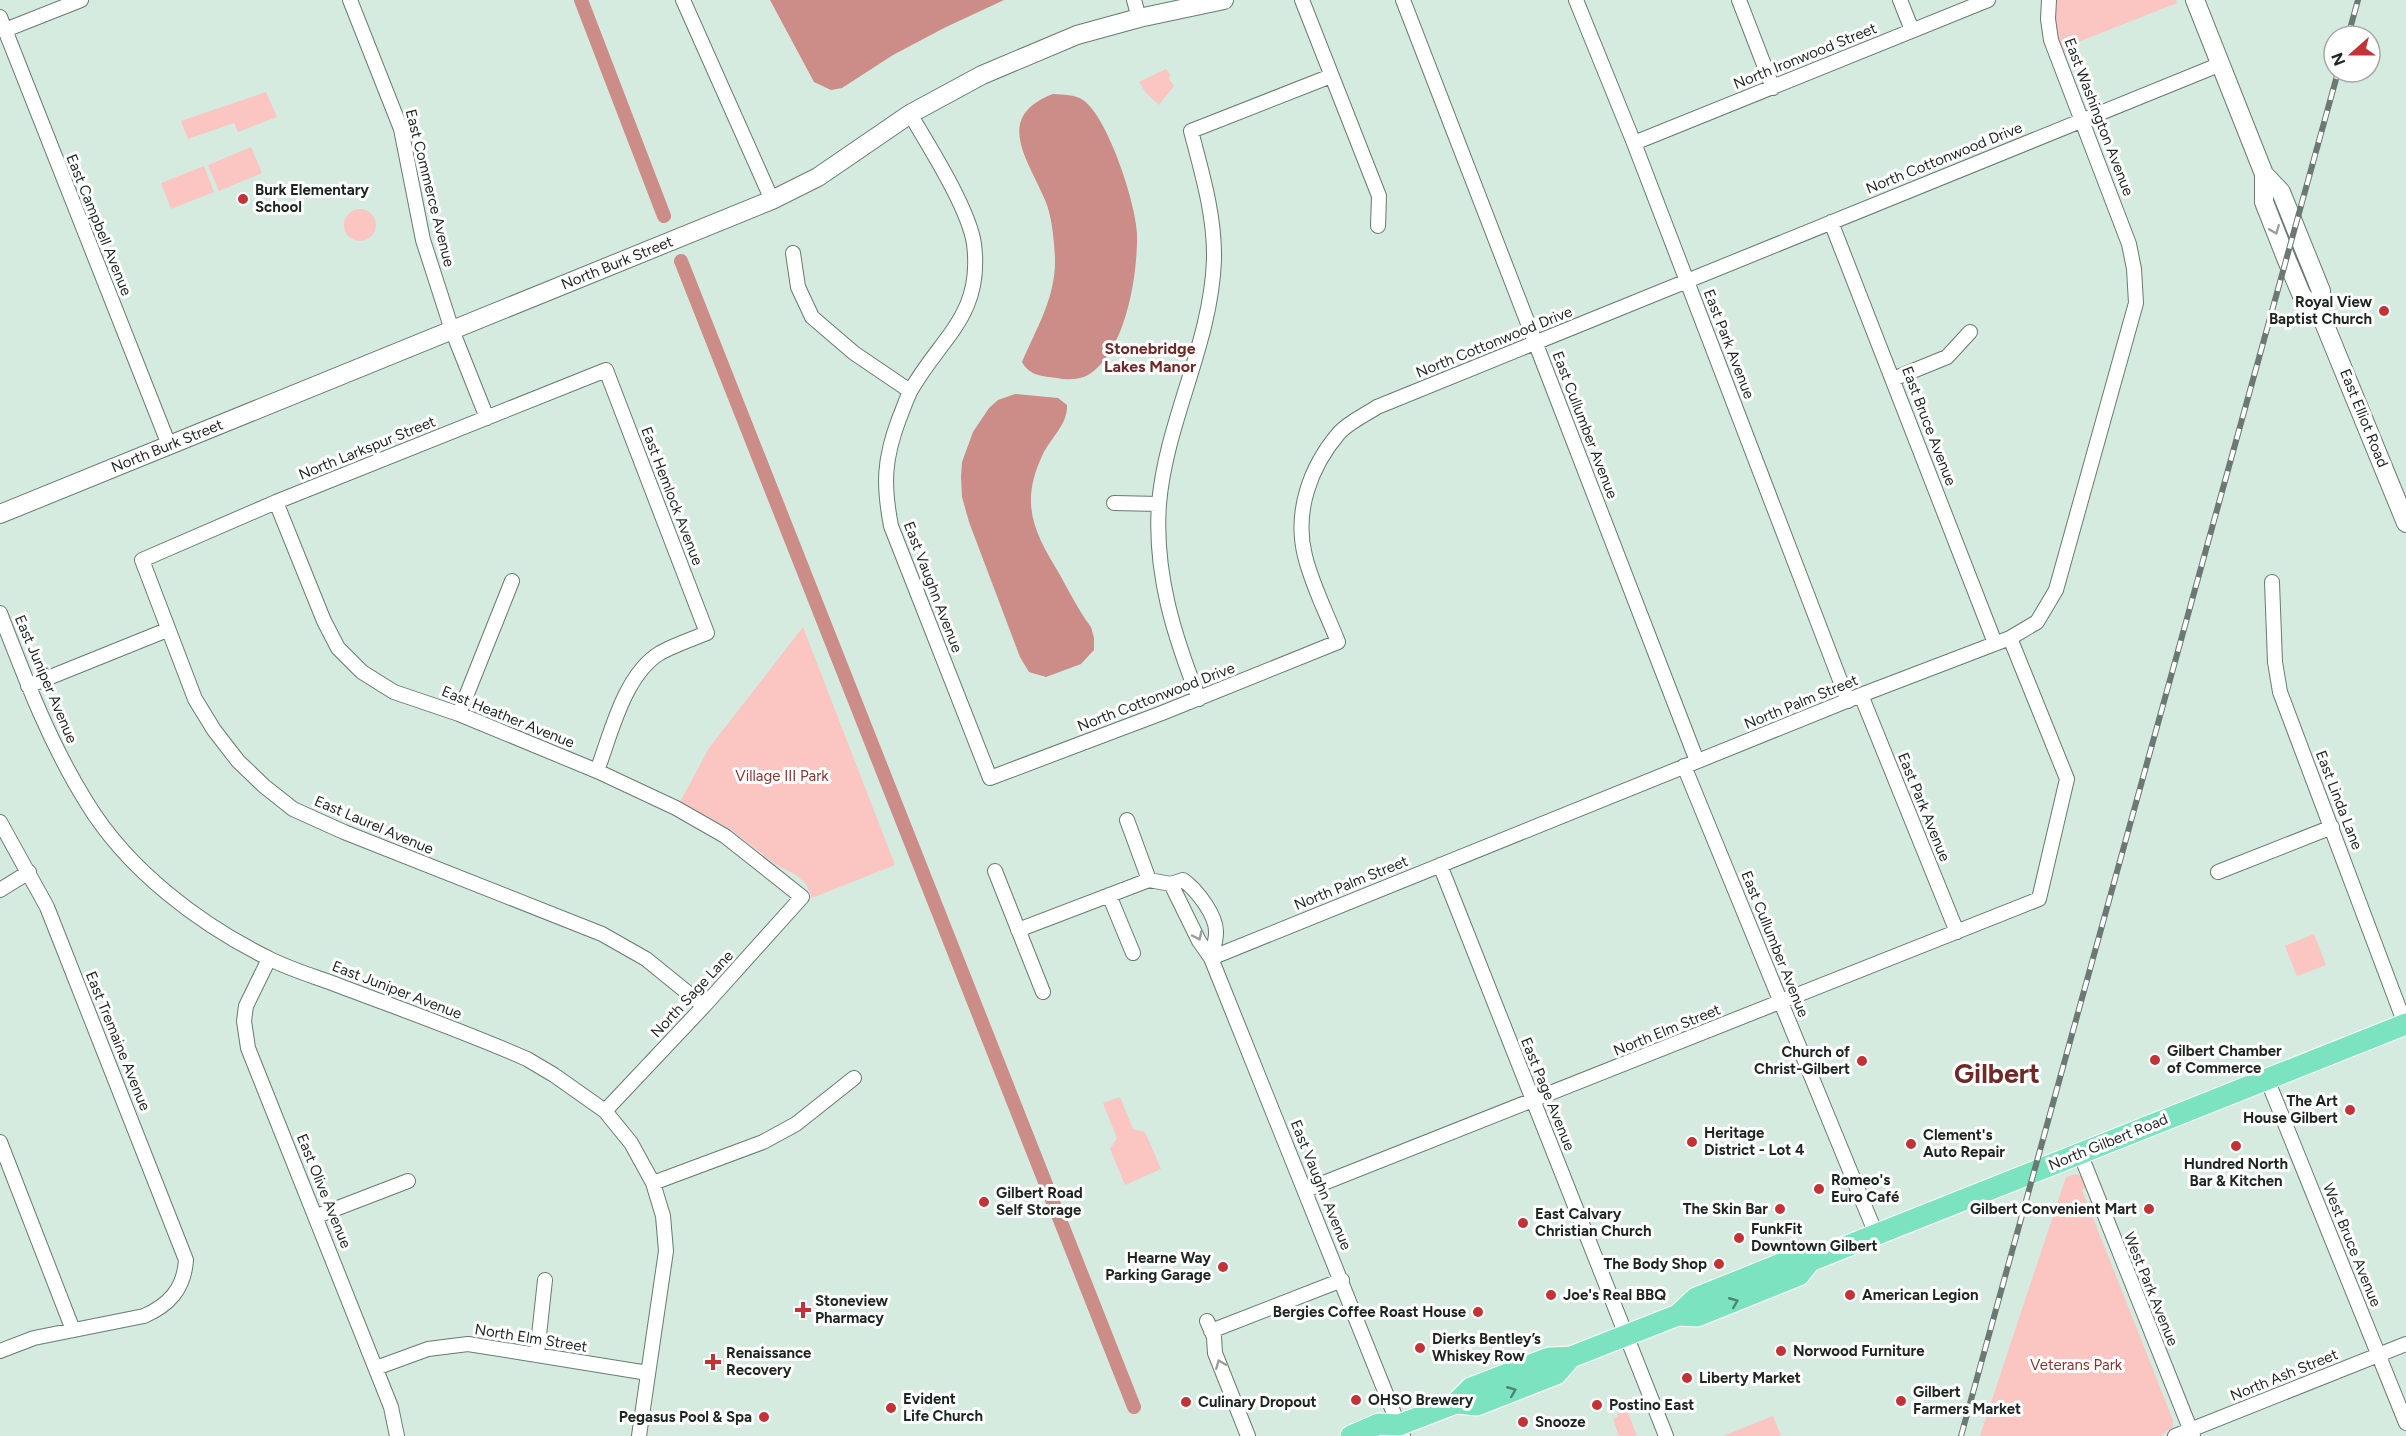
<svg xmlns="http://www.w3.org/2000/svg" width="2406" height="1436" viewBox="0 0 2406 1436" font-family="Figtree,sans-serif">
	<rect width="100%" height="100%" fill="#d5ebe0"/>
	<path fill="#fbc5c1" d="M2057 0H2176L2177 3 2068 46 2069 51 2060 54 2054 20Z
		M1166 69 1170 74 1169 79 1174 86 1159 105 1146 93 1139 82Z
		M266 92 277 117 238 132 234 123 188 139 181 121Z
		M251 147 262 173 219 191 208 165Z
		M204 166 214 192 171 209 161 183Z
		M344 225a16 16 0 1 1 32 0a16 16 0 1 1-32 0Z
		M803 627 895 865 812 898 806 884 796 875 775 864 730 829 680 802 709 748Z
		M2314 934 2326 965 2297 976 2285 946Z
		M1120 1097 1133 1129 1145 1132 1161 1169 1125 1185 1110 1149 1117 1138 1103 1103Z
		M2076 1174 2083 1177 2088 1186 2082 1190 2173 1420V1427L2160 1436H1980L2066 1177Z
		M1627 1410 1637 1436H1619L1613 1419 1618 1417 1617 1414Z
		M1773 1416 1781 1436H1723Z"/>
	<path fill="#cc8c87" d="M770 0H1004L944 28 893 55 842 88 831 90 814 82Z
		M1053 94C1064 95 1074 94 1083 100 1108 117 1136 204 1137 233 1138 274 1126 352 1088 375 1079 380 1066 380 1057 378 1042 376 1030 376 1022 362 1037 327 1056 297 1055 258 1054 240 1052 216 1045 200 1028 159 993 117 1053 94Z
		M1015 394 1058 398 1067 405C1068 424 1051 438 1043 454 1019 504 1034 532 1060 575 1070 593 1079 611 1091 627L1094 638V650L1081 664 1046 677 1029 672 1020 657 969 522 962 497 961 477 962 462 973 432 989 408 998 400Z"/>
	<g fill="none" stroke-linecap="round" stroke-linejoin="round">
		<path stroke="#cc8c87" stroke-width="14" d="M581 0 664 216
			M681 261 1134 1407"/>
		<g stroke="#677b71" stroke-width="16">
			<path id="street" d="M350 0 401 129 423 240 452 330 487 418
				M683 0 772 200
				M1134 0 1139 18
				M1302 0 1379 196 1378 226
				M1403 0 1697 761
				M1576 0 1634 143 1848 701
				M1739 0 1773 88
				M1900 0 1912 30
				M0 17 169 445
				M5 30 81 0
				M910 114C929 146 969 209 974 244 983 315 942 336 911 390 906 399 903 410 899 419 884 459 883 484 891 526L990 778 1162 713 1338 642C1327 614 1312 585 1305 556 1294 512 1310 467 1339 433 1349 422 1365 415 1377 407L2221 64
				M1634 143 1988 0
				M1831 222 1995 643
				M793 253 798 287 812 317 854 353 910 391
				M1893 379 1947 357 1970 332
				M276 502 324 621 338 648 362 672 394 692 459 714 597 771 676 808 725 836 802 897 704 1006 605 1111
				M1114 503 1159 504
				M2272 582 2275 662 2280 692 2405 1024
				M0 613C25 678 50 744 87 803 128 870 199 924 268 958 291 970 317 977 340 986 403 1010 466 1032 527 1059L554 1075 605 1111 631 1143 653 1183 663 1216 666 1251 639 1436
				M28 686 167 630
				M1861 695 1957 932
				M1199 699C1174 636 1154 573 1159 504 1166 421 1211 344 1214 260 1215 216 1202 173 1191 131L1331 76
				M459 714 512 581
				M1684 766 1876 1234
				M597 771C611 734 624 675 660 653 674 645 692 639 707 633L606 370 276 502 142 560 195 699 214 730 238 761 264 786 293 809 344 832 602 934 646 959 704 1006
				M1127 820 1149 880
				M0 822 47 907 186 1260C184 1289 169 1305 144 1316L34 1338 0 1351
				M1440 865 1666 1436
				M995 871 1043 992
				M2218 872 2332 827
				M0 890 29 872
				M1109 895 1133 953
				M1018 930 1149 880 1171 884 1183 880C1197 890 1217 916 1216 933 1216 941 1213 950 1211 958L1199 941 1171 884
				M269 959 246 1006 244 1021 248 1048 391 1407 397 1436
				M2267 1079 2406 1423
				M0 1142 73 1330
				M2080 1153 2193 1436
				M653 1183 763 1142 796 1124 854 1078
				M1306 1190 2039 899 2067 779 2010 638
				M317 1216 408 1181
				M1207 1321 1214 1337 1215 1353 1248 1436
				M1211 1331 1342 1280
				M537 1354 545 1280
				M376 1368 428 1349 468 1344 648 1373
				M1403 1436 1211 958 1861 695 2010 638 2037 622 2056 590 2136 303 2134 269 2129 244 2051 40 2048 19 2049 0
				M2175 1436 2406 1344"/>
		</g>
		<g stroke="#677b71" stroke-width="20">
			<path id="secondary" d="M2195 0 2264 174V202L2286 258 2302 296 2320 313 2406 523
				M2264 174 2281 192 2321 291 2320 313
				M0 514 772 200 818 177 910 114 982 75 1077 35 1139 18 1224 0"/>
		</g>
		<g stroke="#fff" stroke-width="23">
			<path id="primary" d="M1678 1315 1697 1316 1799 1275 1810 1261 1865 1239 2406 1024
				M1456 1403 1477 1405 1556 1374 1571 1357
				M1351 1436 1379 1424 1399 1425 1456 1403 1471 1388 1549 1358 1571 1357 1678 1315 1696 1298 1791 1260 1810 1261"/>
		</g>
		<use href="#street" stroke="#fff" stroke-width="14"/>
		<use href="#secondary" stroke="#fff" stroke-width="18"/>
		<use href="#primary" stroke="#7ce3c1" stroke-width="21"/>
		<g stroke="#6b7972" stroke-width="6">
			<path id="rail" d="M2348 36 2358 0
				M1961 1436 2338 72"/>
		</g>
		<use href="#rail" stroke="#fff" stroke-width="4" stroke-dasharray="11" stroke-linecap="butt"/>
	</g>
	<defs><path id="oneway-chevron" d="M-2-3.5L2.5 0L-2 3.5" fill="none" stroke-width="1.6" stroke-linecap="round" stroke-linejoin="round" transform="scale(1.5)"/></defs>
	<g stroke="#9a9d9c">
		<use href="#oneway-chevron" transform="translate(2275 230) rotate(68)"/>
		<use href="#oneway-chevron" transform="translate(1198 936) rotate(65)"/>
		<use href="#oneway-chevron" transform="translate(1220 1364) rotate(-112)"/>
	</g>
	<g stroke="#4d8472">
		<use href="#oneway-chevron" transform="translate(1734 1302) rotate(-22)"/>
		<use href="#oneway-chevron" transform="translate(1512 1391) rotate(-22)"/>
	</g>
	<g fill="#c23337" stroke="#fff" stroke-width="2">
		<circle cx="243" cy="199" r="6"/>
		<circle cx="2384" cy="311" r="6"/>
		<circle cx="2155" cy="1060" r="6"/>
		<circle cx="1862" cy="1061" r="6"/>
		<circle cx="2350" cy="1110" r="6"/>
		<circle cx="1692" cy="1142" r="6"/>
		<circle cx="1911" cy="1144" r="6"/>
		<circle cx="2236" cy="1146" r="6"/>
		<circle cx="1819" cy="1189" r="6"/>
		<circle cx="984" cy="1202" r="6"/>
		<circle cx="1780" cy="1209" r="6"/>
		<circle cx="2149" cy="1209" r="6"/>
		<circle cx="1523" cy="1223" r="6"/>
		<circle cx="1739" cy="1238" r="6"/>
		<circle cx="1719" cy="1264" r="6"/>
		<circle cx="1223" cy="1267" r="6"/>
		<circle cx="1551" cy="1295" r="6"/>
		<circle cx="1850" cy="1295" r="6"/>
		<path d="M800 1301h6v6h6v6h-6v6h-6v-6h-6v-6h6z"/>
		<circle cx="1478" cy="1312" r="6"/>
		<circle cx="1420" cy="1348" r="6"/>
		<circle cx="1781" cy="1351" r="6"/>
		<path d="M710 1353h6v6h6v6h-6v6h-6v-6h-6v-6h6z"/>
		<circle cx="1687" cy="1378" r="6"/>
		<circle cx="1356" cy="1400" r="6"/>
		<circle cx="1901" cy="1401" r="6"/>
		<circle cx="1186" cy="1402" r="6"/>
		<circle cx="1597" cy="1405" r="6"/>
		<circle cx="891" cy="1408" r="6"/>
		<circle cx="764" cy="1417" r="6"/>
		<circle cx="1523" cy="1422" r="6"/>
	</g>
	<g text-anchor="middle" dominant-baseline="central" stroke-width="6" stroke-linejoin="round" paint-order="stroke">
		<g font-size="15" fill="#1e2622" stroke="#fff">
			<text transform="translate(1805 56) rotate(-22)">North Ironwood Street</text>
			<text transform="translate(2099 117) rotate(69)">East Washington Avenue</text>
			<text transform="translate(1944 158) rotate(-22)">North Cottonwood Drive</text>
			<text transform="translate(430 188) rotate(76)">East Commerce Avenue</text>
			<text transform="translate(99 225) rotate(68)">East Campbell Avenue</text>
			<text transform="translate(617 263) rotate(-22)">North Burk Street</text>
			<text transform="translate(1494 342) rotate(-22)">North Cottonwood Drive</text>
			<text transform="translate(1729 344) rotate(69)">East Park Avenue</text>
			<text transform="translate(2364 418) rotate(68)">East Elliot Road</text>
			<text transform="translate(1585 425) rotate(69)">East Cullumber Avenue</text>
			<text transform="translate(1929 426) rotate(69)">East Bruce Avenue</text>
			<text transform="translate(167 446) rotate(-22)">North Burk Street</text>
			<text transform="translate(367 448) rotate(-22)">North Larkspur Street</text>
			<text transform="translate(672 496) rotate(69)">East Hemlock Avenue</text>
			<text transform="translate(933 587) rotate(69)">East Vaughn Avenue</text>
			<text transform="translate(46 679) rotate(67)">East Juniper Avenue</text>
			<text transform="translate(1156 697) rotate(-21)">North Cottonwood Drive</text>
			<text transform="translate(1801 702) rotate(-22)">North Palm Street</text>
			<text transform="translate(508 717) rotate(22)">East Heather Avenue</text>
			<text transform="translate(2339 800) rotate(69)">East Linda Lane</text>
			<text transform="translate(1924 807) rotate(68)">East Park Avenue</text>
			<text transform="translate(374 825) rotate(23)">East Laurel Avenue</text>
			<text transform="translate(1351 883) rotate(-22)">North Palm Street</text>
			<text transform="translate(1775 944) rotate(68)">East Cullumber Avenue</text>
			<text transform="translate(397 990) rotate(21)">East Juniper Avenue</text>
			<text transform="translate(692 994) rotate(-47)">North Sage Lane</text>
			<text transform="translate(1667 1030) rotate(-22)">North Elm Street</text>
			<text transform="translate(118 1041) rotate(68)">East Tremaine Avenue</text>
			<text transform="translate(1548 1094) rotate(68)">East Page Avenue</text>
			<text transform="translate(2108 1142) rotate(-22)">North Gilbert Road</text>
			<text transform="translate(1321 1185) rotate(68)">East Vaughn Avenue</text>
			<text transform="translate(324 1191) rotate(68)">East Olive Avenue</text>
			<text transform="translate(2352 1245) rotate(68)">West Bruce Avenue</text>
			<text transform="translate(2151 1289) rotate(68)">West Park Avenue</text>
			<text transform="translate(531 1338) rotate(9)">North Elm Street</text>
			<text transform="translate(2284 1375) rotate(-22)">North Ash Street</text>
		</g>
		<g font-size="15" font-weight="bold" fill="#1e2622" stroke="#fff" text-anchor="start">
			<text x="255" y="190">Burk Elementary<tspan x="255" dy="17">School</tspan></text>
			<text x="2372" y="302" text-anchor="end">Royal View<tspan x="2372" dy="17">Baptist Church</tspan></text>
			<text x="2167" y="1051">Gilbert Chamber<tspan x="2167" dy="17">of Commerce</tspan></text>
			<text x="1850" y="1052" text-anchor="end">Church of<tspan x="1850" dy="17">Christ-Gilbert</tspan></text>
			<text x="2338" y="1101" text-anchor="end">The Art<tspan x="2338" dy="17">House Gilbert</tspan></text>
			<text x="1704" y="1133">Heritage<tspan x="1704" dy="17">District - Lot 4</tspan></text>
			<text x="1923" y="1135">Clement's<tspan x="1923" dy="17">Auto Repair</tspan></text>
			<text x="2236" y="1164" text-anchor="middle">Hundred North<tspan x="2236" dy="17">Bar &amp; Kitchen</tspan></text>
			<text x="1831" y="1180">Romeo's<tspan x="1831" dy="17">Euro Café</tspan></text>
			<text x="996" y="1193">Gilbert Road<tspan x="996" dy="17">Self Storage</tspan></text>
			<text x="1768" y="1209" text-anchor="end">The Skin Bar</text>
			<text x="2137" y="1209" text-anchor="end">Gilbert Convenient Mart</text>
			<text x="1535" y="1214">East Calvary<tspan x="1535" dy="17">Christian Church</tspan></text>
			<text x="1751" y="1229">FunkFit<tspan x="1751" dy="17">Downtown Gilbert</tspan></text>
			<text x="1211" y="1258" text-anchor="end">Hearne Way<tspan x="1211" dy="17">Parking Garage</tspan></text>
			<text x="1707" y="1264" text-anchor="end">The Body Shop</text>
			<text x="1563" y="1295">Joe's Real BBQ</text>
			<text x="1862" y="1295">American Legion</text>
			<text x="815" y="1301">Stoneview<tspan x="815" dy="17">Pharmacy</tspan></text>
			<text x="1466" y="1312" text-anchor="end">Bergies Coffee Roast House</text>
			<text x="1432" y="1339">Dierks Bentley’s<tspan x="1432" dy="17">Whiskey Row</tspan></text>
			<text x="1793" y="1351">Norwood Furniture</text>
			<text x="726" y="1353">Renaissance<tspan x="726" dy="17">Recovery</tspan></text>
			<text x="1699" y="1378">Liberty Market</text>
			<text x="1913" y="1392">Gilbert<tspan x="1913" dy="17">Farmers Market</tspan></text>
			<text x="903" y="1399">Evident<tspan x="903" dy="17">Life Church</tspan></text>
			<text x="1368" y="1400">OHSO Brewery</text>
			<text x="1198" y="1402">Culinary Dropout</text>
			<text x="1609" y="1405">Postino East</text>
			<text x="752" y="1417" text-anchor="end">Pegasus Pool &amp; Spa</text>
			<text x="1535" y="1422">Snooze</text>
		</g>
		<g font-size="15" fill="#853633" stroke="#fff">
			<text x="782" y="776">Village III Park</text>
			<text x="2076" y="1365">Veterans Park</text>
		</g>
		<g font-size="16" font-weight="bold" fill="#6f2927" stroke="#fff">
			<text x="1150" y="348">Stonebridge<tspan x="1150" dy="18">Lakes Manor</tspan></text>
		</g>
		<g font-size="27" font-weight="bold" fill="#6f2927" stroke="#fff">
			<text x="1997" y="1073">Gilbert</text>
		</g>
	</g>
	<g transform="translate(2352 54) rotate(249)"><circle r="28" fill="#ffffff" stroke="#a5a8a7" stroke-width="1.5"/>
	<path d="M0-4.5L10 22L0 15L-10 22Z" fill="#c23337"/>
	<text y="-9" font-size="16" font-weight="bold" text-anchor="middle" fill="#1e2622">N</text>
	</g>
</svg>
